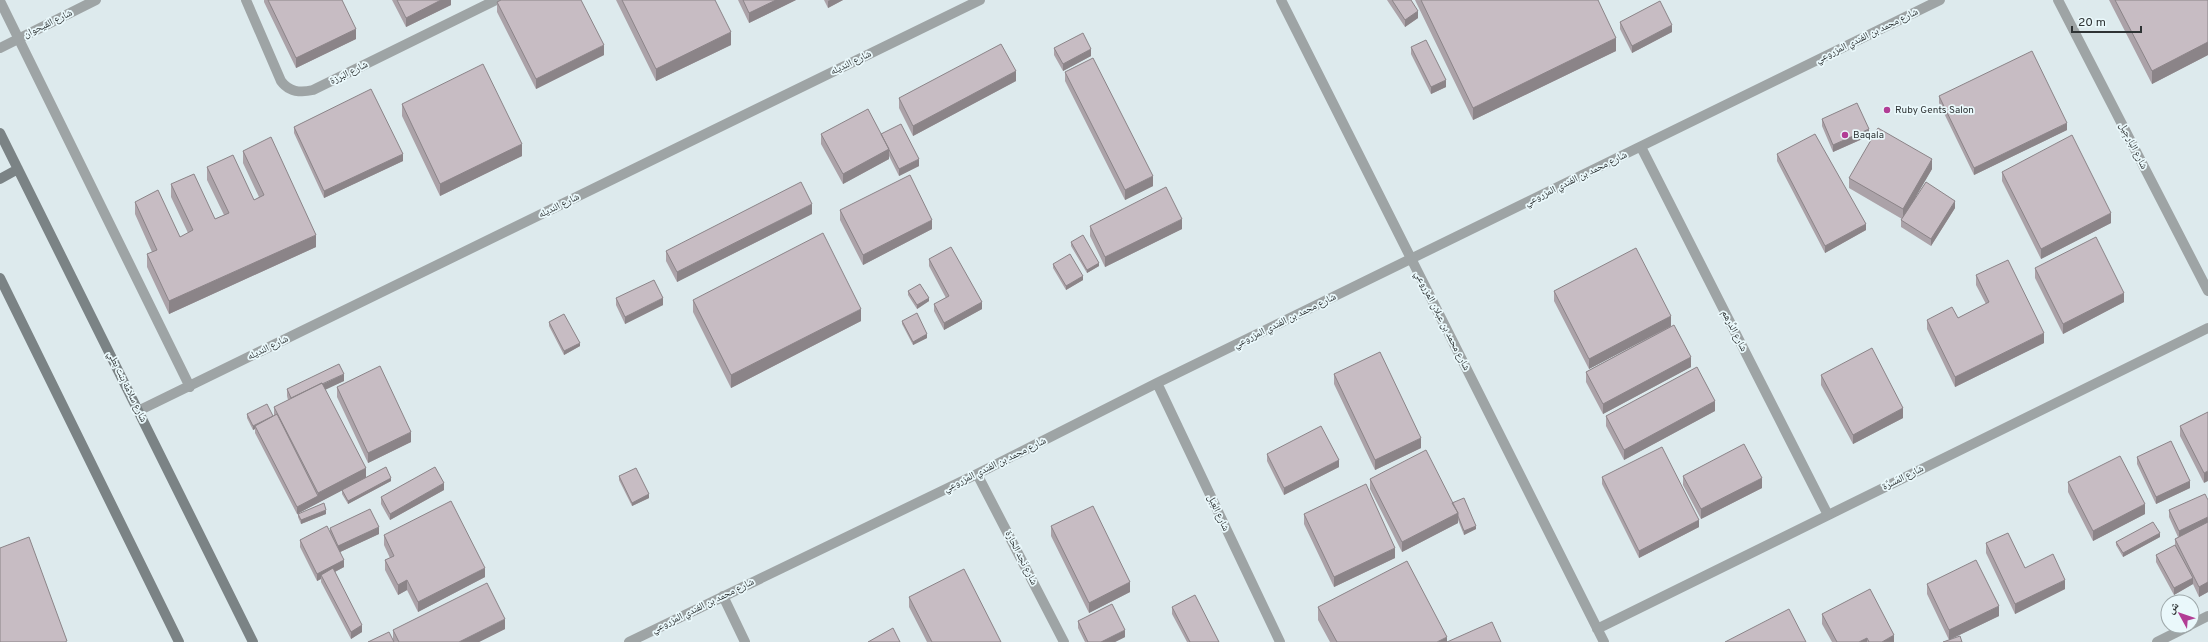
<svg xmlns="http://www.w3.org/2000/svg" width="2208" height="642" viewBox="0 0 2208 642" font-family="Overpass,'Noto Naskh Arabic',sans-serif">
	<rect width="100%" height="100%" fill="#ddeaed"/>
	<g fill="none" stroke-linecap="round" stroke-linejoin="round">
		<path stroke="#9ea4a5" stroke-width="10" d="M246 0 281 81C289 92 300 93 313 90L496 0
			M1281 0 1604 642
			M2058 0 2208 291
			M0 1 190 387
			M0 48 96 0
			M1641 147 1828 515
			M1157 383 1280 642
			M138 411 980 0
			M977 474 1064 642
			M723 596 745 642
			M2192 624 2208 616
			M1597 629 2208 328
			M629 642 977 474 1157 383 1940 0
			M2157 642 2189 626"/>
		<path stroke="#7b8385" stroke-width="10" d="M0 133 253 642
			M0 179 18 169
			M0 278 179 642"/>
	</g>
	<path fill="#aba2a8" d="M264 0H342L356 39 296 68 264 2Z
		M392 0H451V5L406 27Z
		M616 0H715L731 45 656 81Z
		M738 0H796L749 23Z
		M824 0H843L828 8Z
		M1387 0H1411L1418 18 1405 27Z
		M1415 0H1598L1616 51 1473 120Z
		M2109 0H2208V55L2152 84Z
		M497 2 604 55 536 89 497 12Z
		M1620 22 1672 32 1632 53 1620 29Z
		M1411 47 1446 87 1431 94 1411 54Z
		M1054 48 1091 56 1063 71 1054 55Z
		M1065 72 1153 186 1125 200 1065 81Z
		M1016 81 913 136 899 108V98Z
		M1939 96 2067 130 1974 175 1939 103Z
		M402 104 522 156 440 196 402 116Z
		M1822 119 1869 136 1833 152 1822 126Z
		M294 127 403 161 324 198 294 133Z
		M821 134H881L919 166 899 176 889 156V159L843 184 821 144Z
		M243 151 316 247 169 314 147 267V254L152 252 135 214V202L180 237 188 233 171 197V184L215 219 224 215 207 180V167L254 200 259 197 243 163Z
		M1777 154 1866 230 1825 253 1777 161Z
		M1932 169 1916 196 1955 208 1931 246 1901 227V220L1902 219 1849 188V178Z
		M2002 172 2111 223 2041 259 2002 181Z
		M840 210 932 229 863 265 840 220Z
		M812 214 677 282 666 261V251Z
		M1090 226 1182 229 1105 267 1090 236Z
		M1071 242 1099 266 1087 273 1071 246Z
		M929 259 982 309 944 330 934 311V304L946 298 929 266Z
		M1053 264 1083 280 1066 290 1053 268Z
		M2035 268 2124 302 2063 334 2035 278Z
		M1976 275 2044 343 1955 387 1927 329V320L1958 318 1986 304 1976 285Z
		M908 291 929 301 917 309 908 295Z
		M1554 291 1671 326 1691 367 1603 414 1586 382V372L1663 330 1589 369 1554 301Z
		M616 298 663 305 625 324 616 305Z
		M693 300 861 321 731 388 693 312Z
		M902 321 927 338 913 345 902 324Z
		M549 322 580 346 564 355 549 326Z
		M1334 374 1421 448 1375 470 1334 384Z
		M1821 375 1903 418 1853 444 1821 385Z
		M344 381 325 389 366 478 391 481 348 504 342 494V490L299 513 326 514 301 524 298 517V514H297L255 433V429L253 430 247 418V414L273 416 274 415V407L288 400 287 396V389Z
		M337 387 411 442 368 463 337 397Z
		M1715 411 1624 460 1606 426V416Z
		M2208 412 2204 483 2180 436V426Z
		M1267 454 1339 467 1284 495 1267 461Z
		M2137 457 2190 488 2156 504 2137 464Z
		M619 476 649 498 632 506 619 480Z
		M1683 476 1762 488 1701 519 1683 485Z
		M1602 477 1699 527 1639 558 1602 484Z
		M1370 479 1452 503 1476 529 1464 535 1458 520V523L1402 552 1370 489Z
		M2068 482 2145 514 2093 541 2068 492Z
		M444 490 390 520 381 504V497Z
		M2208 500V592L2199 597 2193 584 2174 595 2156 562V555L2175 546V539L2178 537 2169 517V510Z
		M1304 514 1395 558 1334 587 1304 524Z
		M1051 526 1130 592 1089 613 1051 536Z
		M330 528 379 534 340 552 344 567 335 572 362 632 351 639 321 582V579L317 581 300 547V540L330 531Z
		M384 535 485 577 418 612 407 590 398 595 385 570V560L390 558 384 545Z
		M2160 537 2123 557 2116 545V542Z
		M1986 543 2025 568 2065 589 2015 614 1986 553Z
		M1927 584 1999 616 1949 640 1927 594Z
		M909 597 1001 642H927L909 607Z
		M1172 607 1219 642H1187L1172 614Z
		M1318 607 1447 642H1330L1318 620Z
		M1822 614 1894 642H1832L1822 624Z
		M1078 621 1125 637 1115 642H1085L1078 628Z
		M505 629 479 642H368L393 640V630Z"/>
	<path fill="#8b8488" d="M441 0H451V5L406 27V18Z
		M776 0H796L749 23V13Z
		M830 0H843L828 8V1Z
		M1418 11V18L1405 27V20Z
		M1672 25V32L1632 53V46Z
		M356 29V39L296 68V58Z
		M731 32V45L656 81V69Z
		M1616 38V51L1473 120V108Z
		M2208 42V55L2152 84V71Z
		M604 45V55L536 89V79Z
		M1091 49V56L1063 71V64Z
		M1016 71V81L913 136V126Z
		M1446 80V87L1431 94V87Z
		M2067 123V130L1974 175V168Z
		M1869 129V136L1833 152V145Z
		M522 144V156L440 196V184Z
		M889 149V159L843 184V174Z
		M403 154V161L324 198V191Z
		M919 159V166L899 176V169Z
		M1932 159V169L1903 219V209Z
		M1153 176V186L1125 200V190Z
		M1955 201V208L1931 246V239Z
		M812 204V214L677 282V272Z
		M2111 213V223L2041 259V249Z
		M1182 219V229L1105 267V257Z
		M932 220V229L863 265V255Z
		M1866 224V230L1825 253V246Z
		M316 235V247L169 314V301Z
		M1099 263V266L1087 273V270Z
		M1083 276V280L1066 290V286Z
		M2124 293V302L2063 334V324Z
		M663 298V305L625 324V317Z
		M929 298V301L917 309V305Z
		M982 302V309L944 330V323Z
		M861 309V321L731 388V375Z
		M1671 316V326L1589 369V359Z
		M2044 333V343L1955 387V377Z
		M927 334V338L913 345V342Z
		M580 343V346L564 355V351Z
		M1691 357V367L1603 414V404Z
		M344 374V381L291 406V399Z
		M1715 401V411L1624 460V450Z
		M1903 408V418L1853 444V435Z
		M253 426H255V429L253 430Z
		M411 432V442L368 463V453Z
		M1421 438V448L1375 470V460Z
		M1339 460V467L1284 495V488Z
		M366 468V478L297 514V507L318 496V493Z
		M2208 471V481L2204 483V473Z
		M391 478V481L348 504V501Z
		M1762 478V488L1701 519V509Z
		M2190 481V488L2156 504V497Z
		M444 483V490L390 520V514Z
		M649 494V498L632 506V503Z
		M2145 504V514L2093 541V531Z
		M326 510V514L301 524V520Z
		M1458 513V523L1402 552V542Z
		M2208 517V524L2179 538V531Z
		M1699 520V527L1639 558V551Z
		M1476 526V529L1464 535V531Z
		M379 527V534L338 553V546Z
		M2160 533V537L2123 557V553Z
		M1395 548V558L1334 587V577Z
		M344 560V567L323 578 321 575V579L317 581V574Z
		M485 568V577L418 612V602Z
		M2193 578V584L2174 595V588Z
		M407 580V590L398 595V585Z
		M2065 580V589L2015 614V604Z
		M1130 582V592L1089 613V603Z
		M2208 582V592L2199 597V587Z
		M1999 606V616L1949 640V630Z
		M505 619V629L479 642H459Z
		M362 625V632L351 639V632Z
		M1125 630V637L1115 642H1101Z
		M1894 635V642H1882Z
		M1447 637V642H1437Z
		M1867 638V642H1859Z"/>
	<path fill="#c7bcc3" stroke="#8b8488" d="M268 0H342L356 29 296 58Z
		M397 0H441L406 18Z
		M501 0H581L604 45 536 79 497 2Z
		M622 0H715L731 32 656 69Z
		M743 0H776L749 13Z
		M1392 0H1411L1418 11 1405 20Z
		M1421 0H1598L1616 38 1473 108Z
		M2115 0H2208V42L2152 71Z
		M1660 1 1672 25 1632 46 1620 22Z
		M1083 33 1091 49 1063 64 1054 48Z
		M1426 40 1446 80 1431 87 1411 47Z
		M1001 44 1016 71 913 126 899 98Z
		M2032 51 2067 123 1974 168 1939 96Z
		M1093 58 1153 176 1125 190 1065 72Z
		M483 64 522 144 440 184 402 104Z
		M371 89 403 154 324 191 294 127Z
		M1857 103 1869 129 1833 145 1822 119Z
		M868 109 889 149 843 174 821 134Z
		M901 124 919 159 899 169 881 134Z
		M1878 128 1932 159 1903 209 1849 178Z
		M1815 134 1866 224 1825 246 1777 154Z
		M2072 135 2111 213 2041 249 2002 172Z
		M271 137 316 235 169 301 147 254 157 250 135 202 158 190 180 237 193 230 171 184 194 174 215 219 229 213 207 167 233 155 254 200 264 195 243 151Z
		M910 175 932 220 863 255 840 210Z
		M801 182 812 204 677 272 666 251Z
		M1926 182 1955 201 1931 239 1901 220Z
		M1166 187 1182 219 1105 257 1090 226Z
		M823 233 861 309 731 375 693 300Z
		M1083 235 1099 263 1087 270 1071 242Z
		M2096 237 2124 293 2063 324 2035 268Z
		M951 247 982 302 944 323 934 304 949 296 929 259Z
		M1636 248 1671 316 1589 359 1554 291Z
		M1070 254 1083 276 1066 286 1053 264Z
		M2008 260 2044 333 1955 377 1927 320 1952 307 1958 318 1989 302 1976 275Z
		M654 280 663 298 625 317 616 298Z
		M920 284 929 298 917 305 908 291Z
		M917 313 927 334 913 342 902 321Z
		M564 314 580 343 564 351 549 322Z
		M1674 325 1691 357 1603 404 1586 372Z
		M1872 348 1903 408 1853 435 1821 375Z
		M1380 352 1421 438 1375 460 1334 374Z
		M339 364 344 374 322 384V383L291 398 287 389Z
		M380 366 411 432 368 453 337 387Z
		M1697 367 1715 401 1624 450 1606 416Z
		M322 383 366 468 318 493 274 407Z
		M267 404 273 416 253 426 247 414Z
		M2208 412V471L2204 473 2180 426Z
		M277 414 318 496 297 507 255 426Z
		M1321 426 1339 460 1284 488 1267 454Z
		M2171 441 2190 481 2156 497 2137 457Z
		M1744 444 1762 478 1701 509 1683 476Z
		M1662 447 1699 520 1639 551 1602 477Z
		M1426 450 1458 513 1402 542 1370 479Z
		M2120 456 2145 504 2093 531 2068 482Z
		M386 467 391 478 348 501 342 490Z
		M435 467 444 483 390 514 381 497Z
		M636 468 649 494 632 503 619 476Z
		M1366 484 1395 548 1334 577 1304 514Z
		M2205 494 2208 500V517L2179 531 2169 510Z
		M1464 498 1476 526 1464 531 1458 516V513L1452 503Z
		M451 501 485 568 418 602 407 580 398 585 385 560 394 556 384 535Z
		M324 503 326 510 301 520 298 514Z
		M1093 506 1130 582 1089 603 1051 526Z
		M370 509 379 527 338 546 330 528Z
		M2153 522 2160 533 2123 553 2116 542Z
		M2208 522V582L2199 587 2175 539Z
		M327 526 344 560 317 574 300 540Z
		M2008 533 2025 568 2053 554 2065 580 2015 604 1986 543Z
		M29 537 67 641 65 642H0V548Z
		M2175 545 2193 578 2174 588 2156 555Z
		M1976 560 1999 606 1949 630 1927 584Z
		M1407 561 1447 637 1437 642H1337L1318 607Z
		M333 568 362 625 351 632 321 575Z
		M964 569 1001 642H932L909 597Z
		M487 583 505 619 459 642H399L393 630Z
		M1870 589 1894 635 1882 642H1869L1867 638 1859 642H1837L1822 614Z
		M1195 595 1219 642H1190L1172 607Z
		M1112 604 1125 630 1101 642H1088L1078 621Z
		M1789 609 1806 642H1725Z
		M1492 622 1501 642H1447Z
		M893 628 900 642H868Z
		M389 632 394 642H368Z
		M1960 636 1962 642H1943Z"/>
	<g fill="#b23d95" stroke="#eaf8fb" stroke-width="1.5">
		<circle cx="1887" cy="110" r="4"/>
		<circle cx="1845" cy="135" r="4"/>
	</g>
	<g text-anchor="middle" dominant-baseline="central" stroke-width="3.5" stroke-linejoin="round" paint-order="stroke">
		<g font-size="10" fill="#2e3334" stroke="#eaf8fb">
			<text transform="translate(48 24) rotate(-26)">شارع القيحوان</text>
			<text transform="translate(1867 36) rotate(-26)">شارع محمد بن الفندي المزروعي</text>
			<text transform="translate(851 63) rotate(-26)">شارع النديله</text>
			<text transform="translate(349 73) rotate(-26)">شارع البَرزة</text>
			<text transform="translate(2133 146) rotate(63)">شارع البارجِيل</text>
			<text transform="translate(1576 179) rotate(-26)">شارع محمد بن الفندي المزروعي</text>
			<text transform="translate(559 206) rotate(-26)">شارع النديله</text>
			<text transform="translate(1285 321) rotate(-26)">شارع محمد بن الفندي المزروعي</text>
			<text transform="translate(1442 321) rotate(63)">شارع محمد بن عبلان المزروعي</text>
			<text transform="translate(1734 331) rotate(63)">شارع الدِّرهم</text>
			<text transform="translate(268 348) rotate(-26)">شارع النديله</text>
			<text transform="translate(127 387) rotate(64)">شارع سلامة بنت بطي</text>
			<text transform="translate(995 465) rotate(-26)">شارع محمد بن الفندي المزروعي</text>
			<text transform="translate(1903 478) rotate(-26)">شارع المَسرَّة</text>
			<text transform="translate(1218 513) rotate(65)">شارع العِبَل</text>
			<text transform="translate(1021 558) rotate(63)">شارع نَجد الحارة</text>
			<text transform="translate(703 606) rotate(-26)">شارع محمد بن الفندي المزروعي</text>
		</g>
		<g font-size="10" fill="#2e3334" stroke="#eaf8fb" text-anchor="start">
			<text x="1895" y="110">Ruby Gents Salon</text>
			<text x="1853" y="135">Baqala</text>
		</g>
	</g>
	<g transform="translate(2180 614) rotate(310)"><circle r="19" fill="#eaf8fb" stroke="#9fa9ab"/>
	<path d="M0-3L7 15L0 10L-7 15Z" fill="#b23d95"/>
	<text y="-6" font-size="11" font-weight="bold" text-anchor="middle" fill="#2e3334">ش</text>
	</g>
	<path d="M2072 26v6h69v-6" fill="none" stroke="#2e3334" stroke-width="2"/>
	<text x="2078" y="26" font-size="12" fill="#2e3334" stroke="#eaf8fb" stroke-width="3" paint-order="stroke">20 m</text>
</svg>
